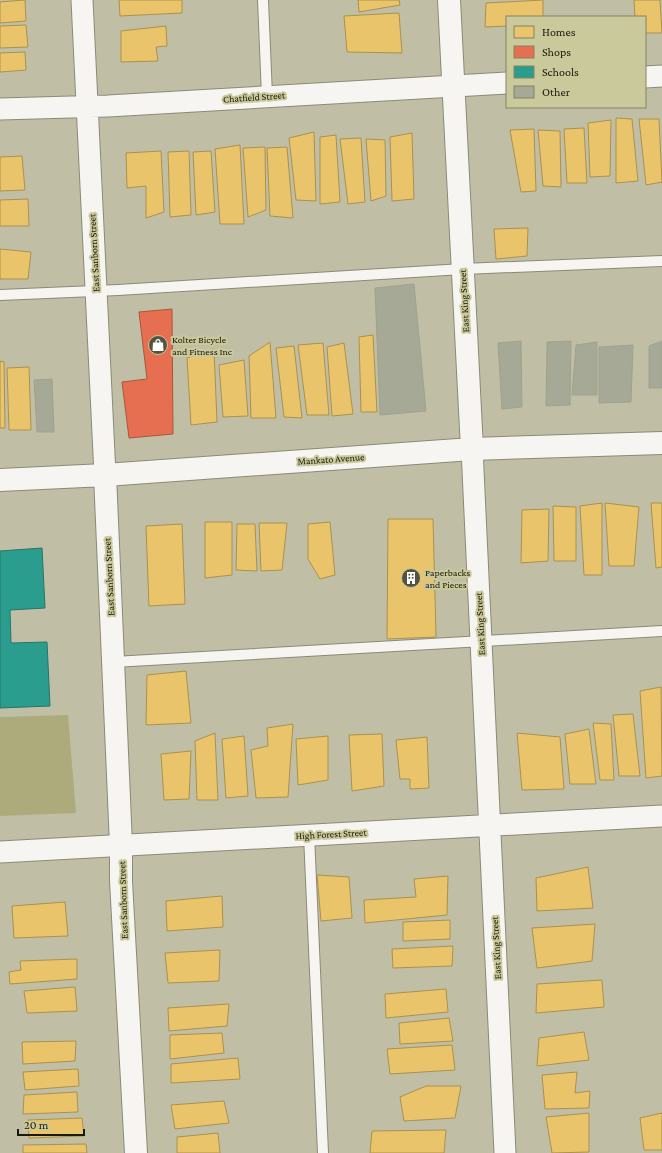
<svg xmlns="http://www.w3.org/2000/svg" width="662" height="1153" viewBox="0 0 662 1153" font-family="'Crimson Pro',serif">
	<rect width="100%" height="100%" fill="#c0bfa6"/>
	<path fill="#adab7c" d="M68 715 76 813 0 816V717Z"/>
	<path fill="#e9c46a" stroke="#ab914d" d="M25 0 26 21 0 23V2Z
		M119 0H182V13L120 16Z
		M358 0H399L400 5 359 12Z
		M543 0V17H507V26L485 27 486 3Z
		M634 0H660L662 33H645V17H635Z
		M399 13 402 53 347 52 344 16Z
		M26 25 28 47 0 48V26Z
		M166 26 167 46 156 47 158 61 121 62V31Z
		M25 52 26 70 0 72V53Z
		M616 118 632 119 638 181 616 183Z
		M639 119H659L662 182 646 185Z
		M611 120 610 176 590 177 588 123Z
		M584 128 587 183H567L564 129Z
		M534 129 536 191 521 192 510 130Z
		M538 130 560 131 561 187 543 186Z
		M314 132 316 201 296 200 289 138Z
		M412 133 414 199 392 201 390 137Z
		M336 135 340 202 320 204V137Z
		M361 138 365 202 348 204 340 139Z
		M366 139 385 140 386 196 371 201Z
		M240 145 244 224H220L215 149Z
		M265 147 266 210 248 217 243 148Z
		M287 147 293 218 270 216 267 148Z
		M161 151 164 212 146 218V186L127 188 126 153Z
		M189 151 191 215 170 217 168 152Z
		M211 151 215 212 196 215 193 152Z
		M22 156 25 190 0 191V157Z
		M28 199 29 226H0V200Z
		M528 228 527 256 496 259 494 229Z
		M0 249 31 252 28 279H0Z
		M373 335 377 412H361L359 337Z
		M270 342 276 418H251L249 356Z
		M323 343 329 415H307L298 345Z
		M344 343 353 414 332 416 327 347Z
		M294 346 302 418 284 417 276 348Z
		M214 349 217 422 191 425 187 358Z
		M244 360 248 416 223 417 219 365Z
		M0 361 4 362 5 428H0Z
		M29 367 31 430H9L7 368Z
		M602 503V575H584L580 506Z
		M605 503 639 507 634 566H609Z
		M651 503H662V567L656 568Z
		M553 506 576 507V561H554Z
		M549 509 548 561 521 563 522 510Z
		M388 519H433L436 637 387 639Z
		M205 522H232V575L205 578Z
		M330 522 335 575 320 579 308 559V524Z
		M259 523H287L282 570 261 571Z
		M182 524 185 604 149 606 146 526Z
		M237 524H255L257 571 236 570Z
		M186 671 191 723 146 725 147 675Z
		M661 687 662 776 646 778 640 691Z
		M633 714 640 776H619L613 715Z
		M593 723 611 724 614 780H600Z
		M293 724 288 797 256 798 251 750 268 746 267 728Z
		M589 729 596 784H570L565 734Z
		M215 733 218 800H197L195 741Z
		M517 733 560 737 564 789 522 790Z
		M382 734 384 786 352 791 349 735Z
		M244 736 248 796 226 798 222 739Z
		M328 736V780L298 785 296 739Z
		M427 737 429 788 410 789V779H400L396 740Z
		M191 751 189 799 164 800 161 754Z
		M588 867 593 908 537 911 536 878Z
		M317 875 349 877 352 918 321 921Z
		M448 876 447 915 365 923 364 900 416 897 414 879Z
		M222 896 223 927 167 931 166 901Z
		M65 902 68 936 14 938 12 906Z
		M450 920V939L403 941V922Z
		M595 924 592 961 537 968 532 928Z
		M453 946 452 966 393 968 392 949Z
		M220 950 219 981 168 983 165 953Z
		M77 959V979L10 984 9 972 21 970 20 961Z
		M602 980 604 1007 536 1013 537 984Z
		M75 987 77 1011 27 1013 24 991Z
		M446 989 448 1012 386 1018 385 994Z
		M229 1004 227 1026 169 1031 168 1008Z
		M449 1018 453 1041 400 1044 399 1023Z
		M584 1032 589 1060 537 1066 539 1038Z
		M222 1033 224 1053 170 1059V1035Z
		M76 1041 75 1061 23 1064 22 1042Z
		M452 1045 455 1070 390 1074 387 1049Z
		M238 1058 240 1079 171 1083V1064Z
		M78 1069 79 1086 25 1090 23 1072Z
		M577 1072 575 1093 590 1091 589 1108 545 1109 542 1075Z
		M426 1086H461L455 1118 404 1121 400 1097Z
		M77 1092 78 1112 23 1114 24 1095Z
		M224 1101 229 1123 175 1129 171 1105Z
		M589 1113V1152L552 1153 546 1117Z
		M662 1113V1150H644L640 1118Z
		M82 1118 84 1136 29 1138 28 1120Z
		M446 1130 444 1153H370L372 1131Z
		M218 1133 220 1153H177V1137Z
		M86 1144 87 1153H23V1145Z"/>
	<path fill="#e76f51" stroke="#aa553b" d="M172 309 173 434 129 438 122 382 147 379 139 312Z"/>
	<path fill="#2a9d8f" stroke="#257566" d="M42 548 45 608 10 610 11 643 47 642 50 706 0 708V551Z"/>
	<path fill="#a6a996" stroke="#a0a28f" d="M414 284 426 411 380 415 375 288Z
		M521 341 522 407 502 409 498 343Z
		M571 341 570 405 546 406 547 342Z
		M662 341V388H649V346Z
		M597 342V395H572L576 345Z
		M633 345 631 402 599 403V347Z
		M52 379 54 432H37L34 380Z"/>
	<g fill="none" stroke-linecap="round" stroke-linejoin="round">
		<g stroke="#8b8a77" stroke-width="12">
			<path id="lane" d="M263 0 267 96
				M0 295 118 290 463 269 662 261
				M113 662 662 631
				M309 835 323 1153"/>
		</g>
		<g stroke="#8b8a77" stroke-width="23">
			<path id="street" d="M82 0 105 475
				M645 77 662 76
				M0 109 108 106 507 83
				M472 449 505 1153
				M0 852 662 816"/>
		</g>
		<g stroke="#8b8a77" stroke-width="24">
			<path id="secondary" d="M449 0 472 449
				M105 475 121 845V881L136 1153
				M0 480 105 475 472 449 662 443"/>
		</g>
		<use href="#lane" stroke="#f6f5f2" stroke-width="10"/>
		<use href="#street" stroke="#f6f5f2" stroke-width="21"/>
		<use href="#secondary" stroke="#f6f5f2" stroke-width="22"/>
	</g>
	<defs>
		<g id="shop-disc" transform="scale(1)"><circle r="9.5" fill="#54533f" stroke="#cac99c"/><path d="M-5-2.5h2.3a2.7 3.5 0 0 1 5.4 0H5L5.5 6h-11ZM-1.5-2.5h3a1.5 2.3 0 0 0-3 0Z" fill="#fff"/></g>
		<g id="building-disc" transform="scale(1)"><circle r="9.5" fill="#54533f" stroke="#cac99c"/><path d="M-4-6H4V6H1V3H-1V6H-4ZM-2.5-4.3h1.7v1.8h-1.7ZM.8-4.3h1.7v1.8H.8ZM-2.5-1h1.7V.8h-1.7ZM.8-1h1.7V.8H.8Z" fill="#fff"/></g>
	</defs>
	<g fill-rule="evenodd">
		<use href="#shop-disc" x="158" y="345"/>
		<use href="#building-disc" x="411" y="578"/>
	</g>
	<g text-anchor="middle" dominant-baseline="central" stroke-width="4" stroke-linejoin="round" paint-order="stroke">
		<g font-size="10" fill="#1a1908" stroke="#cac99c">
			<text transform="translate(254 97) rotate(-4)">Chatfield Street</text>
			<text transform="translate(94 253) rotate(-93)">East Sanborn Street</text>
			<text transform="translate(464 301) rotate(-93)">East King Street</text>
			<text transform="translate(331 459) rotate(-4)">Mankato Avenue</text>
			<text transform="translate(109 577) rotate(-93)">East Sanborn Street</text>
			<text transform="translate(480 624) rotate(-93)">East King Street</text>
			<text transform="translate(331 834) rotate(-3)">High Forest Street</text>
			<text transform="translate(123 900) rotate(-92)">East Sanborn Street</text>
			<text transform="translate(496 948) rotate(-93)">East King Street</text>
		</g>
		<g font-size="10" fill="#1a1908" stroke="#cac99c" text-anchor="start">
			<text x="172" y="339">Kolter Bicycle<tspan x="172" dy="12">and Fitness Inc</tspan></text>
			<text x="425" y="572">Paperbacks<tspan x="425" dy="12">and Pieces</tspan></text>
		</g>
	</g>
	<rect x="506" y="16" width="140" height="92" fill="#cac99c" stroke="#848361"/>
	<rect x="514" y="26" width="20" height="12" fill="#e9c46a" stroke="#848361"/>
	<text x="542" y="36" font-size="12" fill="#1a1908">Homes</text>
	<rect x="514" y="46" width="20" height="12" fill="#e76f51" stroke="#848361"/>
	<text x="542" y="56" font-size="12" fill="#1a1908">Shops</text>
	<rect x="514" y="66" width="20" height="12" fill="#2a9d8f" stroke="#848361"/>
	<text x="542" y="76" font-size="12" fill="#1a1908">Schools</text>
	<rect x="514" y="86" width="20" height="12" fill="#a6a996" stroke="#848361"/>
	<text x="542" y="96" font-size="12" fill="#1a1908">Other</text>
	<path d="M18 1129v6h66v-6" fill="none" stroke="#1a1908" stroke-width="2"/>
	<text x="24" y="1129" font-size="12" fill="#1a1908" stroke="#cac99c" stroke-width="3" paint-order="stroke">20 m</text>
</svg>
